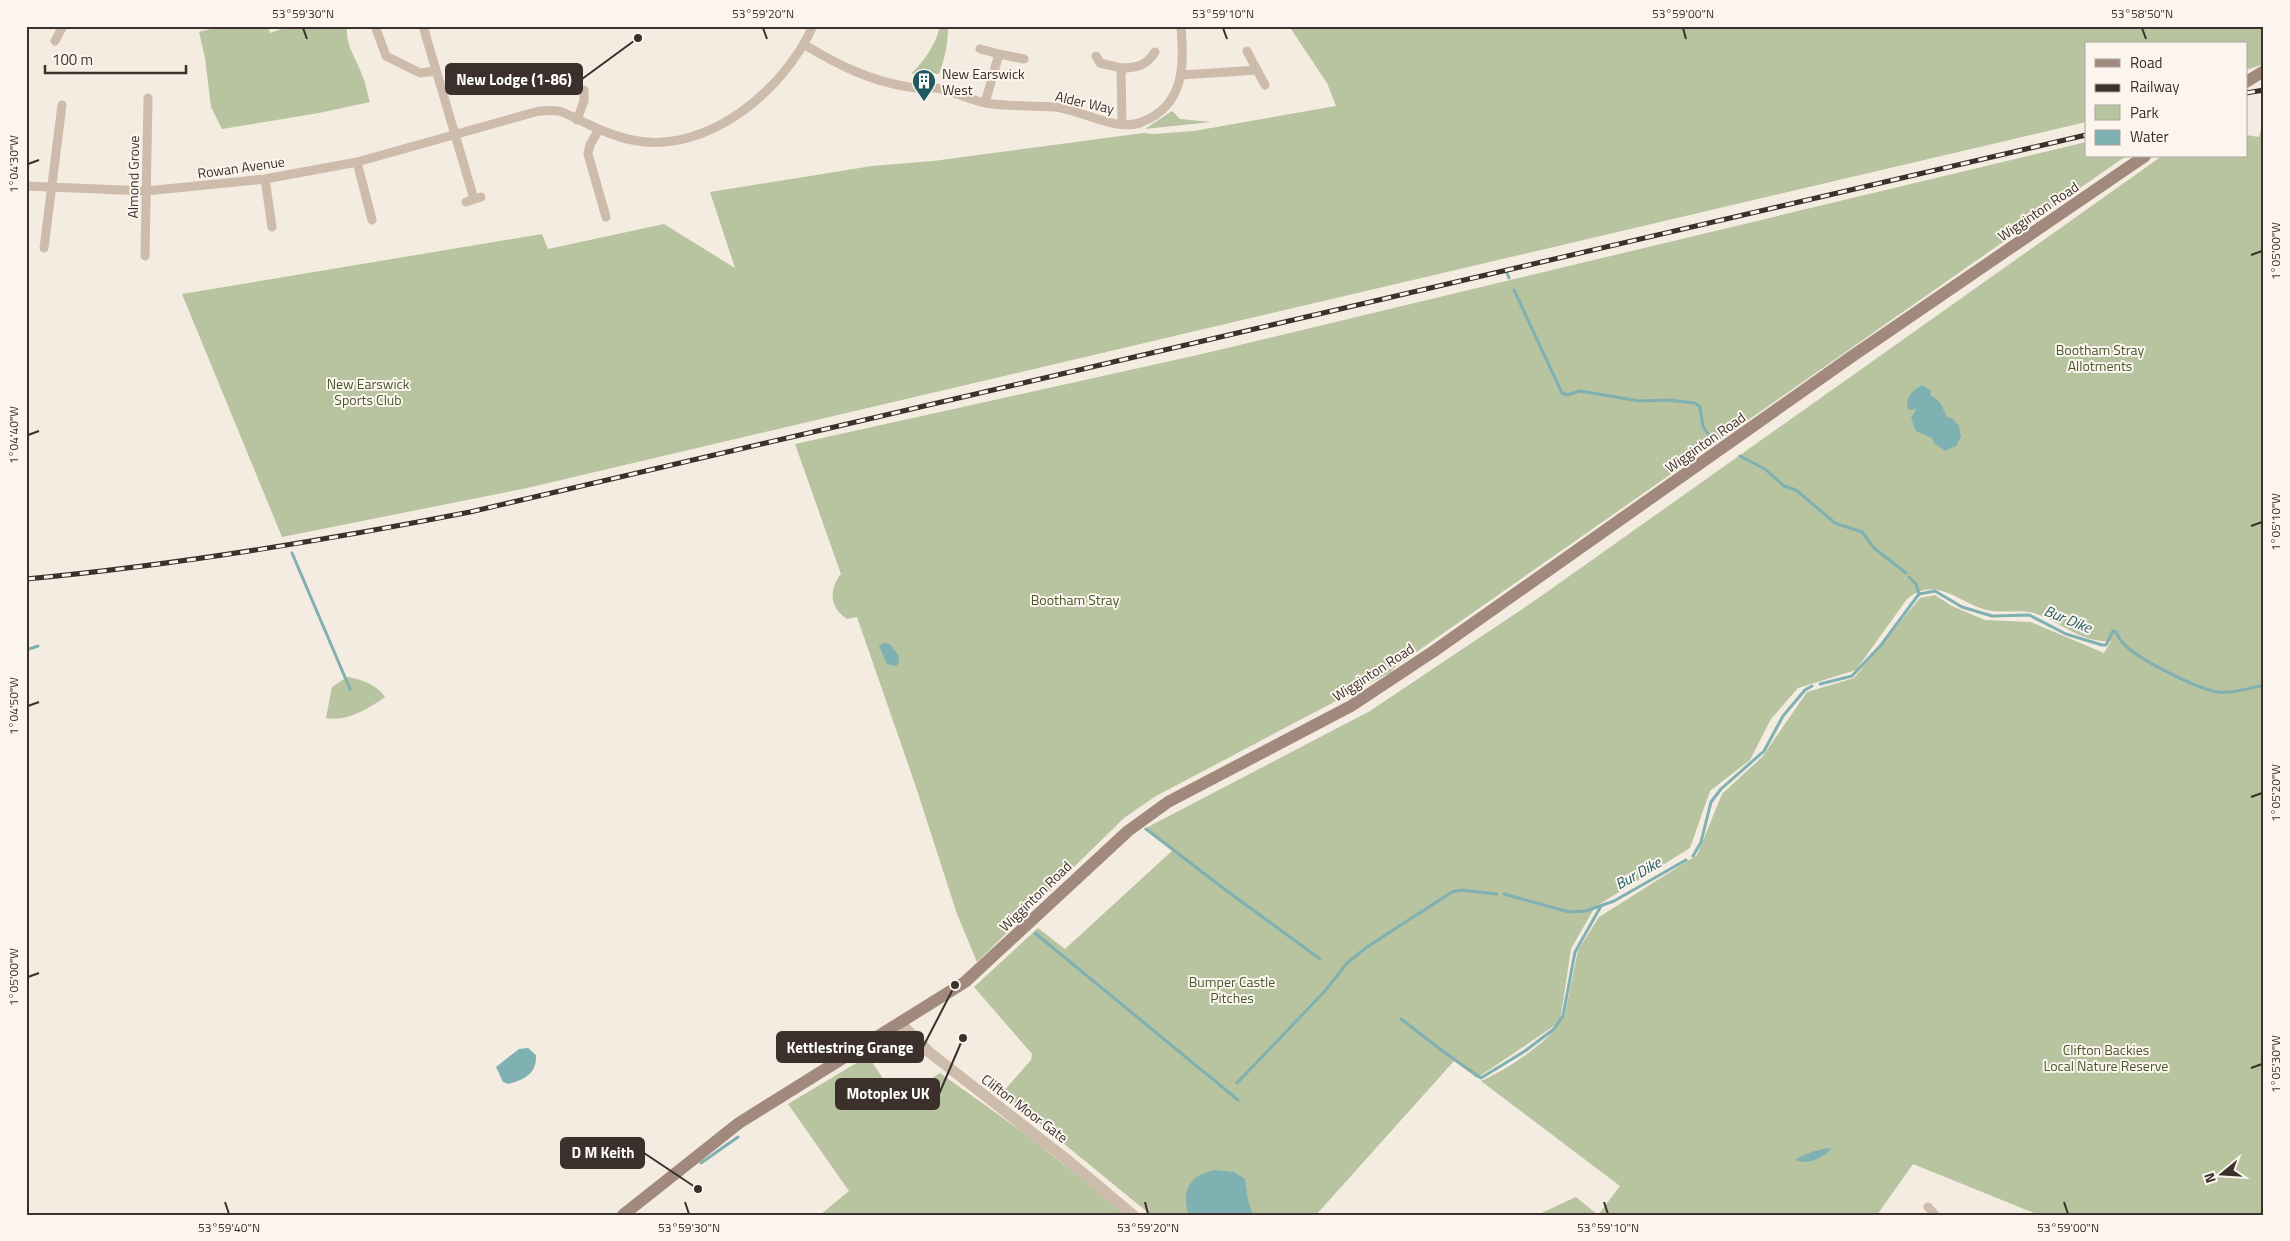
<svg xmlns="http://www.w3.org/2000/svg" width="2290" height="1241" viewBox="0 0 2290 1241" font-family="'Titillium Web',sans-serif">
	<rect width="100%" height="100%" fill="#f4ebe1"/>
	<path fill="#b8c4a0" d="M222 26H268L270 33 290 26H347C345 46 356 57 362 75 366 83 367 93 370 102L319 113 222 129 211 107 205 58 199 32Z
		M940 26H948C948 44 945 58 939 74L924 72 911 74C924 61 936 45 940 26Z
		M1289 26H2264V64L2246 70V44H2086V122L527 488 282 537 182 294 542 234 548 249 664 224 735 268 710 192 872 166 933 161 1143 133 1153 134 1194 131 1336 106 1327 83Z
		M1172 111 1180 119 1211 122 1145 129Z
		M2264 116V1215H2039L1913 1164 1877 1215H1537L1576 1197 1598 1215 1620 1186 1481 1081C1508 1069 1552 1041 1565 1014L1578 950 1599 917 1697 855 1722 794 1762 757 1807 692 1854 678 1920 598 1935 595 1952 606 1985 620 2031 622 2104 653 2111 641C2080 643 2062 622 2034 613 2020 609 2005 613 1992 611 1961 606 1937 573 1907 599L1856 670 1798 688 1771 719 1750 760 1710 791 1690 848 1595 907 1571 949 1560 1022 1477 1078 1454 1061 1316 1215H1151L1002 1093 1031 1060 1032 1054 974 987 1038 928 1065 949 1173 850 1144 829 1370 711 1537 599 2162 156H2246V135L2259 137Z
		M2086 142V156H2126L1395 667 1391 672 1156 796 1124 818 977 962 957 914 916 787 857 617 847 619C829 607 829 589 841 574L795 444 1202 354Z
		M347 677C361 679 377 685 385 697 368 709 347 722 326 718L332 687Z
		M868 1056 898 1101 940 1073 1027 1135 1127 1215H820L849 1191 788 1104Z"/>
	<path fill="#7fb0b2" d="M1923 385 1931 391 1930 395C1944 403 1941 406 1947 417L1952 418 1959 426 1961 437 1956 446 1945 451 1934 443 1932 438 1916 431 1911 418 1916 409 1909 410C1903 399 1913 389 1923 385Z
		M883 643 890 644 898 655 899 663 896 666 887 664 879 646Z
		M528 1048 536 1055C537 1074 524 1080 508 1084L503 1082 496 1067 519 1049Z
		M1832 1148C1821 1159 1810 1165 1795 1160 1806 1153 1818 1149 1832 1148Z
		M1216 1170 1234 1172 1245 1179 1248 1200 1253 1215H1189C1180 1190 1191 1174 1216 1170Z"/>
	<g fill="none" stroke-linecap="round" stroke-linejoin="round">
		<path stroke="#7fb0b2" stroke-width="3" d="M1507 273 1509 278
			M1514 290 1562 393 1567 395 1580 391 1639 401 1668 400 1695 403 1700 407 1703 426 1708 434
			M1740 456 1765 469 1784 486 1796 490 1835 523 1862 532 1874 548 1906 573
			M292 553 350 689
			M1909 577 1916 584 1919 594
			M26 650 38 646
			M1820 684 1852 676 1881 645 1919 594 1935 591 1962 607 1992 616 2029 615 2066 634 2102 645H2106L2113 631 2116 632C2118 635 2119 639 2122 642 2135 658 2197 689 2218 692 2232 694 2250 688 2264 685
			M1146 829 1227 891 1320 959
			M1693 856 1701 842 1711 802 1721 789 1764 751 1783 716 1805 690 1812 686
			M1504 894 1569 912 1586 911 1614 901 1686 860
			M1035 933 1238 1100
			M1401 1019 1448 1055 1481 1078 1525 1051 1554 1029 1563 1016 1575 952 1601 906
			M1237 1083 1325 991 1347 963 1367 947 1452 892 1461 890 1497 894
			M701 1163 738 1137"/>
		<path stroke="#cdbbac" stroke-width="9" d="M375 26 386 56 420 73 436 71
			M423 26 474 199
			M55 41 63 26
			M805 45C838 65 870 81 909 87 918 89 927 87 935 88 953 90 969 100 986 103 1009 107 1031 105 1054 107 1081 109 1116 133 1142 122 1185 105 1184 66 1181 26
			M980 49 999 54
			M1247 51 1257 70
			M1096 56 1100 63 1121 68 1122 124
			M1121 68C1137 68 1146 66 1155 52
			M1182 75 1257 70 1265 85
			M985 103 999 54 1024 59
			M577 120 584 101V90
			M599 129 590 145 588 154 606 217
			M357 162 372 220
			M265 179 272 227
			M26 186 146 191 265 179 357 162 539 111C545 111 552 110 558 111 565 112 572 117 579 120 596 128 613 136 632 140 707 156 784 90 813 26
			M466 202 481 197
			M44 248 62 105
			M145 256 148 98
			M1928 1207 1935 1215"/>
		<path stroke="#cdbbac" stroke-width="11" d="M901 1024 929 1052 1065 1158 1133 1215"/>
		<path stroke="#a18a7d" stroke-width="12" d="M2246 82 2264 71
			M623 1215 739 1123 965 982 1128 831 1168 802 1351 706 1434 651 1851 357 2145 156"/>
		<g stroke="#3b302b" stroke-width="5">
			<path id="rail" d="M2246 93 2264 90
				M26 579C176 565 322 541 470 512L2086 135"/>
		</g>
		<use href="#rail" stroke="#fbf5ee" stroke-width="3" stroke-dasharray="9" stroke-linecap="butt"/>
	</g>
	<path fill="none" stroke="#3b302b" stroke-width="2" d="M303 28 307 39M763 28 767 39M1223 28 1227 39M1683 28 1686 39M2142 28 2146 39M28 164 39 160M2251 255 2262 251M28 435 39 431M2251 526 2262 522M28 706 39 702M2251 797 2262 793M28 977 39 973M2251 1068 2262 1064M225 1202 229 1214M685 1202 689 1214M1145 1202 1148 1214M1604 1202 1608 1214M2064 1202 2068 1214"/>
	<defs>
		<g id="building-pin" transform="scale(1.25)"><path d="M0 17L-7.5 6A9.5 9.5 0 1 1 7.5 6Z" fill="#1f5a5e" stroke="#fbf5ee"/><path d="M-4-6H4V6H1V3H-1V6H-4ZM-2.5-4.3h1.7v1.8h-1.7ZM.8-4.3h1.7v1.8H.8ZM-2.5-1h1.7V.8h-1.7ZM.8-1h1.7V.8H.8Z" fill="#fff"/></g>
	</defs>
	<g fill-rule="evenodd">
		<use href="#building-pin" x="924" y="81"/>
	</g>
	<g text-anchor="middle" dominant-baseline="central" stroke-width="4" stroke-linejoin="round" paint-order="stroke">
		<g font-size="14" fill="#3b302b" stroke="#fbf5ee" text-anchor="start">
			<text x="942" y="73">New Earswick<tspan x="942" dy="16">West</tspan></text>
		</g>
		<g font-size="14" fill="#3b302b" stroke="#fbf5ee">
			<text transform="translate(1085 102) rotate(13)">Alder Way</text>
			<text transform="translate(241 167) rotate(-8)">Rowan Avenue</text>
			<text transform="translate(133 177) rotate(-89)">Almond Grove</text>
			<text transform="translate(2038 211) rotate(-34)">Wigginton Road</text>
			<text transform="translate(1705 442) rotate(-35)">Wigginton Road</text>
			<text transform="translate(1373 672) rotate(-33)">Wigginton Road</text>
			<text transform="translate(1035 896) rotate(-44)">Wigginton Road</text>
			<text transform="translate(1025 1108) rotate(37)">Clifton Moor Gate</text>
		</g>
		<g font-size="14" fill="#4a5a2e" stroke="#fbf5ee">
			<text x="2100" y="349">Bootham Stray<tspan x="2100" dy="16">Allotments</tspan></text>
			<text x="368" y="383">New Earswick<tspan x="368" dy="16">Sports Club</tspan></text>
			<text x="1075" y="599">Bootham Stray</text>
			<text x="1232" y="981">Bumper Castle<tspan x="1232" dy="16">Pitches</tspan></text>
			<text x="2106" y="1049">Clifton Backies<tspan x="2106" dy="16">Local Nature Reserve</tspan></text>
		</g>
		<g font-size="15" font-style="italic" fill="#1f5a5e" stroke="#fbf5ee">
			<text transform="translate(2068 619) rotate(22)">Bur Dike</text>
			<text transform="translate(1638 873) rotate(-29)">Bur Dike</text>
		</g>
	</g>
	<path fill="none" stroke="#3b302b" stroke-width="2" d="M638 38L582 79M955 985L923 1047M963 1038L939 1094M698 1189L644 1153"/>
	<g fill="#3b302b" stroke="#fbf5ee" stroke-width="2">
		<circle cx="638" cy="38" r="5"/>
		<circle cx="955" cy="985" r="5"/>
		<circle cx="963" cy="1038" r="5"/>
		<circle cx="698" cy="1189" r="5"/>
	</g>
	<g fill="#3b302b" stroke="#3b302b" stroke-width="2">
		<rect x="446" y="64" width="136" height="30" rx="5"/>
		<rect x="777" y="1032" width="146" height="30" rx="5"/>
		<rect x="836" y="1079" width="103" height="30" rx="5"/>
		<rect x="561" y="1138" width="83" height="30" rx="5"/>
	</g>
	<g font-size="15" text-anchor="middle" font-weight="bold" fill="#fff">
		<text x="514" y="85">New Lodge (1-86)</text>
		<text x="850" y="1053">Kettlestring Grange</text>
		<text x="888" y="1099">Motoplex UK</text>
		<text x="603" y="1158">D M Keith</text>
	</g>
	<rect width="2290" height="1241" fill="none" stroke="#fbf5ee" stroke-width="55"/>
	<rect x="2085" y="42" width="162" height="115" fill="#fbf5ee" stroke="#aea6a0"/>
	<rect x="2095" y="59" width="25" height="8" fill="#a18a7d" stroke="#aea6a0"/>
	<text x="2130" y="68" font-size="15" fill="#3b302b">Road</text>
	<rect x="2095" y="84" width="25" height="8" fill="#3b302b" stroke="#aea6a0"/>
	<text x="2130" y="92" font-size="15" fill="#3b302b">Railway</text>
	<rect x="2095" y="105" width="25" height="15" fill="#b8c4a0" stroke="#aea6a0"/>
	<text x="2130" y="118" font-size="15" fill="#3b302b">Park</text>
	<rect x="2095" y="130" width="25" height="15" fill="#7fb0b2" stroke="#aea6a0"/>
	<text x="2130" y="142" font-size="15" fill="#3b302b">Water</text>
	<g transform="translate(2222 1174) rotate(252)" stroke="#fbf5ee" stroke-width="4" paint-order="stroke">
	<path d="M0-4L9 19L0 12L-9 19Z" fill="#3b302b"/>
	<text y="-8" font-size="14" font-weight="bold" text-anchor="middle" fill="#3b302b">N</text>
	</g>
	<path d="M45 65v8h141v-8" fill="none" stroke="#3b302b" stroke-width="2.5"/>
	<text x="52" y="65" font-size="15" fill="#3b302b" stroke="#fbf5ee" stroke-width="4" paint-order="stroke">100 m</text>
	<rect x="28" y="28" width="2234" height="1186" fill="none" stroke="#3b302b" stroke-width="2"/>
	<g font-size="12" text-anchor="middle" fill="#3b302b">
		<text x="303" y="18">53°59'30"N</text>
		<text x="763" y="18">53°59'20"N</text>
		<text x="1223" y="18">53°59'10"N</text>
		<text x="1683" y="18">53°59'00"N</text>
		<text x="2142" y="18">53°58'50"N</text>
		<text transform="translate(14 164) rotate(-90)" y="4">1°04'30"W</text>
		<text transform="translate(2276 251) rotate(-90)" y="4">1°05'00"W</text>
		<text transform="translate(14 435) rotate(-90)" y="4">1°04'40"W</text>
		<text transform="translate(2276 522) rotate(-90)" y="4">1°05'10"W</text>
		<text transform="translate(14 706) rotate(-90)" y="4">1°04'50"W</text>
		<text transform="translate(2276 793) rotate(-90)" y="4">1°05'20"W</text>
		<text transform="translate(14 977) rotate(-90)" y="4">1°05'00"W</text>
		<text transform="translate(2276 1064) rotate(-90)" y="4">1°05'30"W</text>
		<text x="229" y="1232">53°59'40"N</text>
		<text x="689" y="1232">53°59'30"N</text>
		<text x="1148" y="1232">53°59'20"N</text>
		<text x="1608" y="1232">53°59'10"N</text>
		<text x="2068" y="1232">53°59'00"N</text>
	</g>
</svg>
